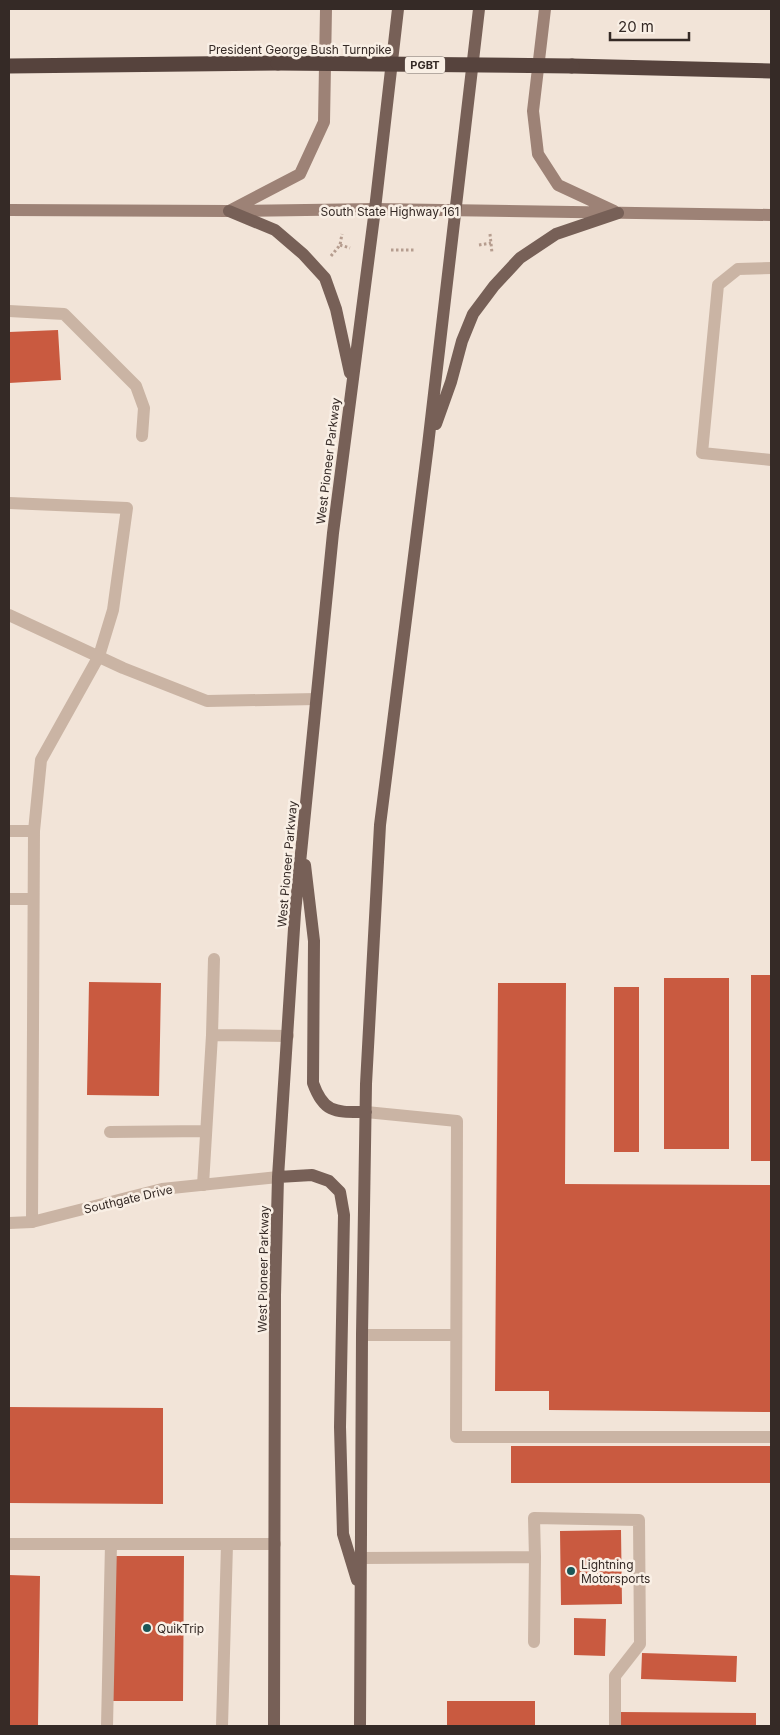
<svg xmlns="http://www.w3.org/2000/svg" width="780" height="1735" viewBox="0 0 780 1735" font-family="Inter,sans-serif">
	<rect width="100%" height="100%" fill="#f2e4d8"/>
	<path fill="#c95a40" d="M58 330 61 380 9 383V332Z
		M751 975H771V1161H751Z
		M664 978H729V1149H664Z
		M89 982 161 983 159 1096 87 1095Z
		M498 983H566L565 1184 771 1185V1412L549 1410V1391H495Z
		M614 987H639V1152H614Z
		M9 1407 163 1408V1504L9 1503Z
		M511 1446H771V1483H511Z
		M621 1530 622 1604 561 1605 560 1531Z
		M111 1556H184L183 1701H111Z
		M9 1575 40 1576 38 1726H9Z
		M574 1618 606 1619 605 1656 574 1655Z
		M642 1653 737 1656 736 1682 641 1679Z
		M447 1701H535V1726H447Z
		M620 1712 756 1713V1726H620Z"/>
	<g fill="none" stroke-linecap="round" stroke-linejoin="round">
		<path stroke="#b69d8f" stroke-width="3" stroke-dasharray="2.5 2.5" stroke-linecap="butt" d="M490 234 492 253
			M340 245 350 248
			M479 245 491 243
			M391 250H414
			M331 256 340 245 342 234"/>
		<path stroke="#cab4a4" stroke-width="12" d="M771 268 738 269 718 285 702 453 771 460
			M9 311 64 314 136 386 144 408 142 436
			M9 503 127 508 113 610 99 656 41 760 34 831 32 1222
			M9 615 123 668 207 701 316 699
			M9 831H34
			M9 899H33
			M212 1035 214 959
			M366 1112 457 1121 456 1437H771
			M110 1132 206 1131
			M203 1185 212 1035 288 1036
			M362 1335H456
			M9 1544H275
			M361 1558 535 1557 534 1518 639 1520 640 1644 615 1676V1726
			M534 1642 535 1557
			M107 1726 111 1544
			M222 1726 227 1544"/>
		<path stroke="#cab4a4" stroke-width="12" d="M9 1223 32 1222 162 1189 278 1177"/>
		<path stroke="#9d8276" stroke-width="12" d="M545 9 533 111 538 154 558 185 614 211
			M9 210 229 211 375 209 771 215
			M231 210 300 174 324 122 326 9"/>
		<path stroke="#776057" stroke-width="12" d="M229 211 275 230 303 254 325 278 336 309 350 373
			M436 424 451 382 462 341 473 314 494 286 520 258 556 234 618 213
			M305 865 314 941 313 1083C324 1114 336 1112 366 1112
			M278 1177 312 1175 329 1181 340 1192 344 1215 340 1427 343 1534 357 1580
			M274 1726 275 1295 278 1177 295 913 333 533 375 209 398 9
			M360 1726 362 1335 366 1084 380 825 428 445 479 9"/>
		<path stroke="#56433d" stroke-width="15" d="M9 66 278 63
			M572 66 771 71"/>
		<path stroke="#56433d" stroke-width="15" d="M278 63 572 66"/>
	</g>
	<g fill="#1b5657" stroke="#f9efe5" stroke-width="2">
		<circle cx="571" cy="1571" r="5"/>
		<circle cx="147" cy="1628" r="5"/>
	</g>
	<g text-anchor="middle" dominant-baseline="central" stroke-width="5" stroke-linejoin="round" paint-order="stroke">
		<rect fill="#f9efe5" stroke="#70655f" stroke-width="1" x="405" y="56.5" width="40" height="17" rx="4"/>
		<g font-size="11" font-weight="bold" fill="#352a26">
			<text x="425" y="65">PGBT</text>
		</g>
		<g font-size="12" fill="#352a26" stroke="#f9efe5">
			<text x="300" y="49">President George Bush Turnpike</text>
			<text x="390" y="211">South State Highway 161</text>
			<text transform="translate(328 461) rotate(-83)">West Pioneer Parkway</text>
			<text transform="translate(287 864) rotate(-85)">West Pioneer Parkway</text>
			<text transform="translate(128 1199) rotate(-13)">Southgate Drive</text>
			<text transform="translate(263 1269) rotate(-89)">West Pioneer Parkway</text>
		</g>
		<g font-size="12" fill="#352a26" stroke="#f9efe5" text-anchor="start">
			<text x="581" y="1564">Lightning<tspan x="581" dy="14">Motorsports</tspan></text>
			<text x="157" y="1628">QuikTrip</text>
		</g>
	</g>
	<rect width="780" height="1735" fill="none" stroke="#352a26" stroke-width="20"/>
	<path d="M610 32v8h79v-8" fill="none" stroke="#352a26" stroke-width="2.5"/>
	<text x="618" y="32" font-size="15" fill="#352a26" stroke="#f9efe5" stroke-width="4" paint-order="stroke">20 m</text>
</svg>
